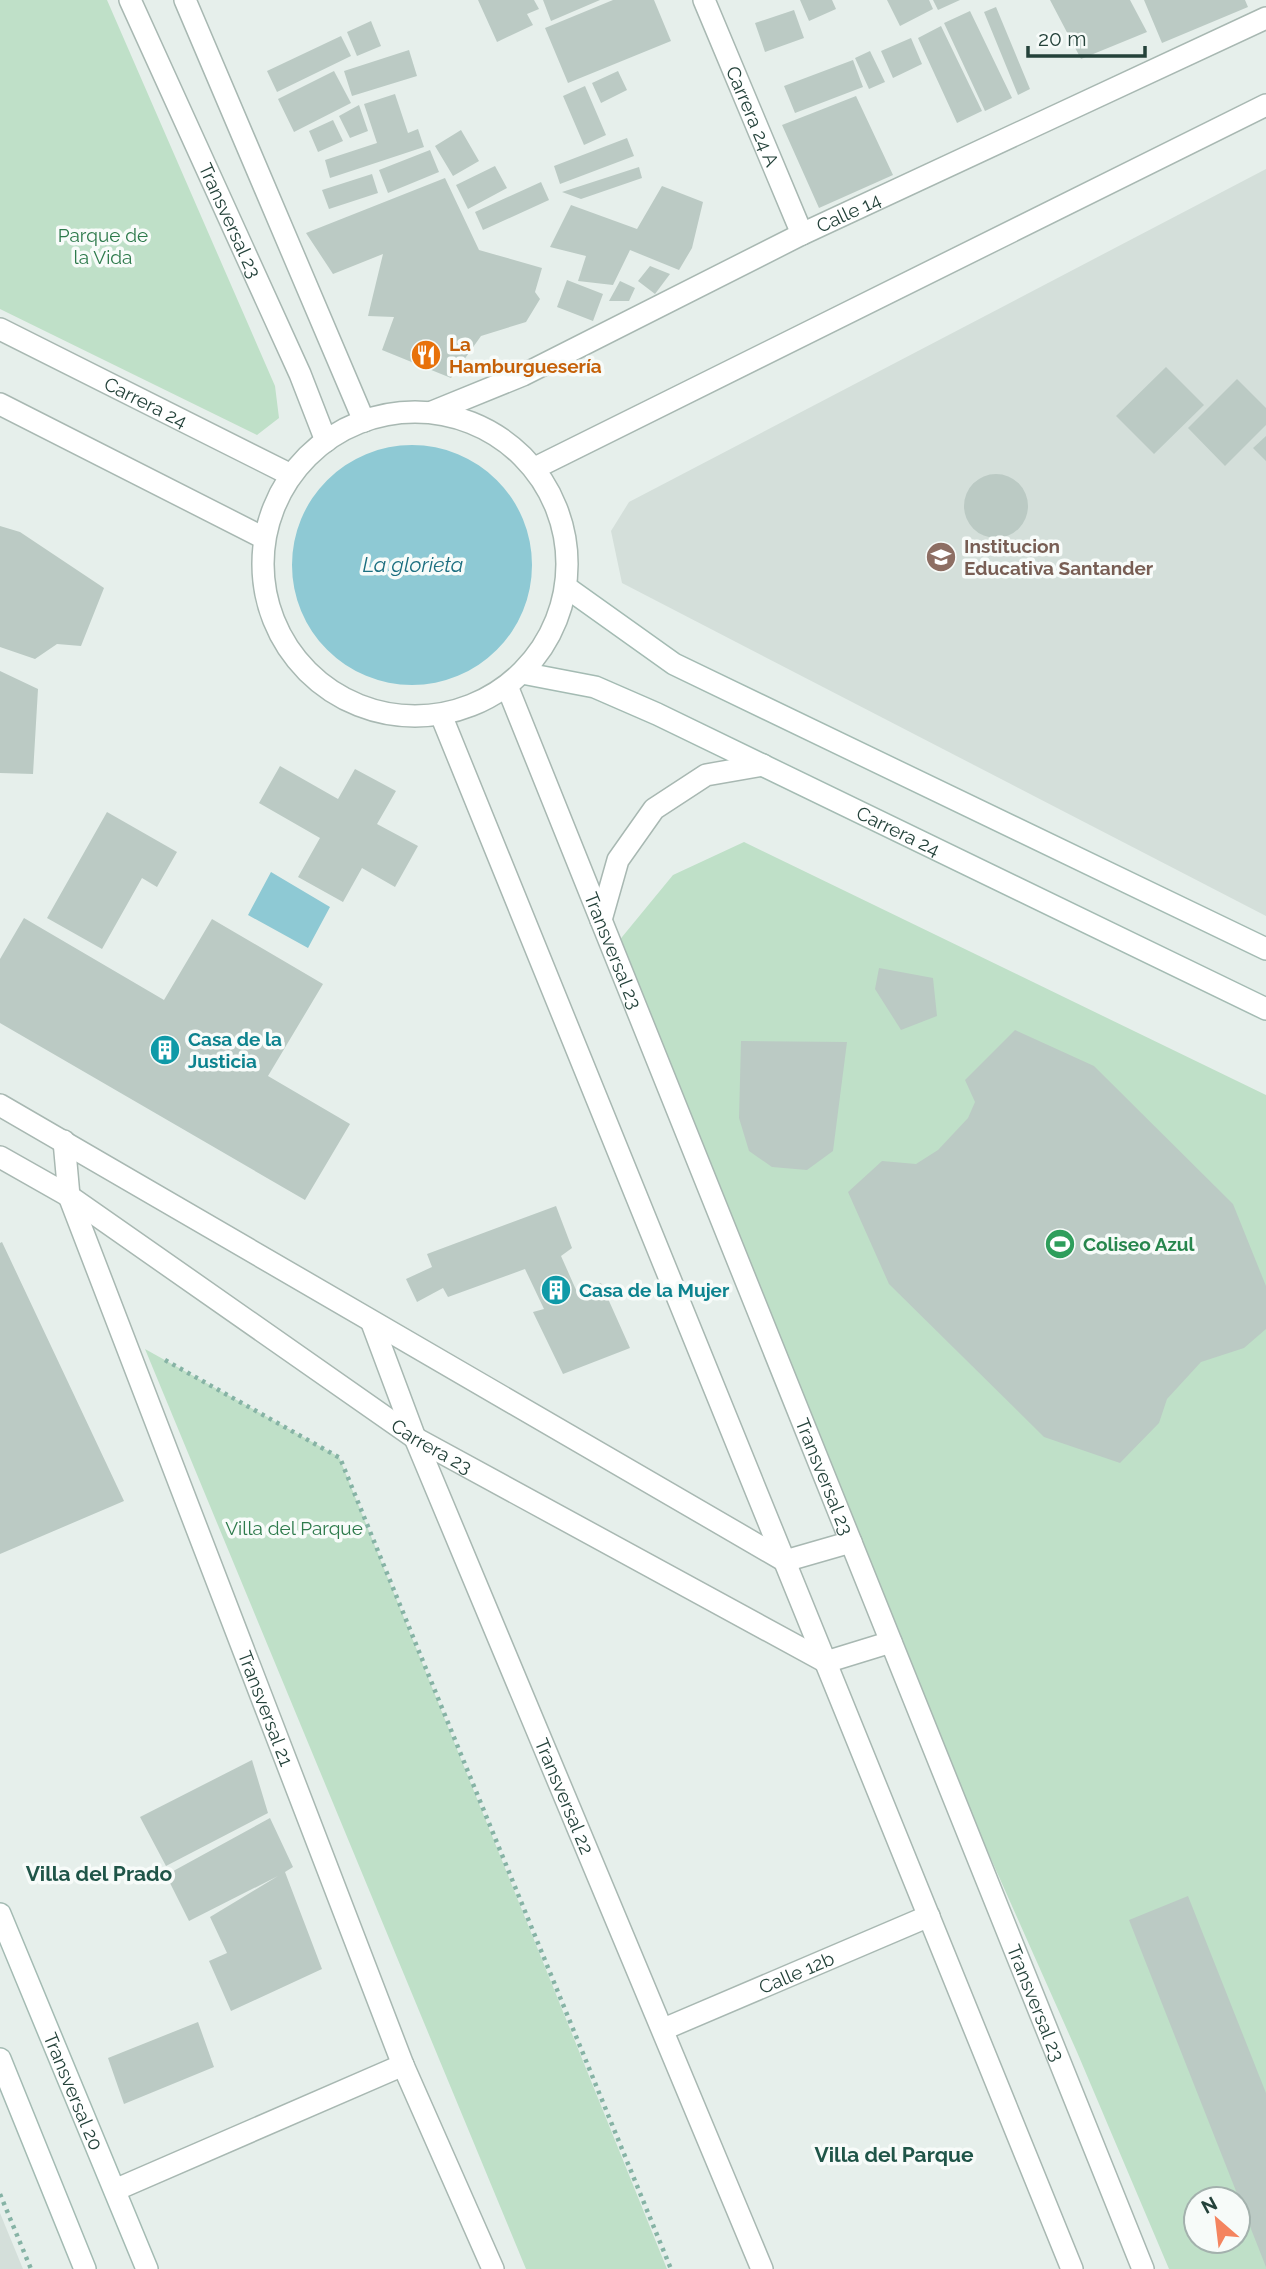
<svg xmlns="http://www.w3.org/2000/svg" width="1266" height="2269" viewBox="0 0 1266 2269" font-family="Raleway,sans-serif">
	<rect width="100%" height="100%" fill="#e6efeb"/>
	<path fill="#d4dfda" d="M1266 169V916L622 583 611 531 629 502Z
		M0 2213 23 2269H0Z"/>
	<path fill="#bfe0c8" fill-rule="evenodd" d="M0 0H107L275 386 279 418 257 435 0 309Z
		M744 842 1266 1095V2269H1169L1077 2052 789 1405 613 948 673 875ZM1196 2199H1238V2241H1196Z
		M145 1349 339 1457 667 2269H526Z"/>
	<path fill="#8ec9d4" d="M292 565a120 120 0 1 1 240 0a120 120 0 1 1-240 0Z
		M271 872 330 907 308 948 248 915Z"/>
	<path fill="#bbcac4" d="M478 0H534L539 9 527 14 533 25 497 42Z
		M543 0H600L551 21Z
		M613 0H654L671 41 568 83 545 28Z
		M800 0H832L836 9 809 21Z
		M887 0H929L933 9 900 26Z
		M933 0H960L938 10Z
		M1050 0H1130L1147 32 1081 59Z
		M1144 0H1245L1248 7 1162 43Z
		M996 7 1030 89 1018 95 984 12Z
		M794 10 804 38 765 52 755 23Z
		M970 11 1012 98 985 111 944 23Z
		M371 21 381 46 357 56 347 32Z
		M941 26 982 111 957 123 918 38Z
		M341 36 351 56 277 92 267 71Z
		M911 38 922 64 893 78 881 51Z
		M409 50 417 76 352 96 344 71Z
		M870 51 885 82 869 89 855 58Z
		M853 60 863 87 795 113 784 86Z
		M334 71 351 103 294 132 278 99Z
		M618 71 627 90 601 103 592 83Z
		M585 86 606 135 584 145 563 96Z
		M395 94 408 133 418 129 424 147 330 178 325 160 377 143 364 104Z
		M856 96 893 175 819 208 782 125Z
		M359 105 368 131 350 138 339 116Z
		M333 120 343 141 318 152 309 131Z
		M461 130 479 161 453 176 435 146Z
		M627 138 634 156 560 184 554 166Z
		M430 150 439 172 388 193 379 170Z
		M495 166 507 188 468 209 456 185Z
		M639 167 642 178 581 199 562 192Z
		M372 174 378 193 329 209 322 190Z
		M445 178 479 250 542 268 535 292 540 299 526 322 481 336 451 378 382 350 394 317 368 316 383 254 333 274 306 233Z
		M541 182 549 200 483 230 475 212Z
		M662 186 703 202 692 248 679 270 630 250 613 285 578 281 586 256 550 247 571 205 637 229Z
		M650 266 670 274 655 294 638 281Z
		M567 280 603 294 593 321 557 307Z
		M620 281 635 288 629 301H609Z
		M1166 367 1204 405 1154 454 1116 416Z
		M1237 379 1266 408V425L1225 466 1188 428Z
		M1266 436V461L1253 448Z
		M964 506a32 32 0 1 1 64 0a32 32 0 1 1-64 0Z
		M0 526 20 532 104 588 81 646 57 644 35 659 0 647Z
		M0 671 38 689 33 774 0 773Z
		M280 766 338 799 355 769 396 791 377 824 418 846 395 887 362 868 343 902 298 877 320 838 259 803Z
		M107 812 177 852 157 887 142 878 102 949 47 918Z
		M24 918 164 1000 212 919 323 984 268 1076 350 1124 305 1200 0 1023V959Z
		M879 968 933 978 937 1016 901 1030 875 989Z
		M1015 1030 1094 1066 1233 1204 1266 1286V1329L1244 1348 1201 1362 1167 1399 1159 1423 1120 1463 1044 1437 889 1284 848 1192 882 1161 916 1164 938 1150 968 1118 975 1102 965 1080Z
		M741 1041 847 1042 833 1151 807 1170 772 1167 749 1151 739 1118Z
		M556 1206 572 1248 561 1256 577 1292 601 1283 630 1348 563 1374 533 1312 544 1309 525 1269 448 1297 443 1288 417 1302 406 1279 432 1267 427 1254Z
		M2 1242 124 1501 0 1554V1243Z
		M252 1760 268 1813 166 1866 140 1817Z
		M270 1818 293 1867 285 1872 322 1969 231 2011 209 1961 227 1953 210 1917 278 1876 189 1921 166 1875Z
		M1188 1896 1266 2093V2267L1129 1920Z
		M198 2022 214 2067 124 2104 108 2058Z"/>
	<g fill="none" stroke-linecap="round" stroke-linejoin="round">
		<g stroke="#a8b8b2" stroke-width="24">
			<g id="street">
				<path id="s1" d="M130 0 300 374 326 441"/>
				<path d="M185 0 364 421"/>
				<path id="s2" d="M704 0 802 234"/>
				<path id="s3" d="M0 329 291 475"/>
				<path d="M0 404 264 538"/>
				<path id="s4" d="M432 412 523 375 802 234 1266 18"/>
				<circle cx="415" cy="564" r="152"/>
				<path d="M535 468 1266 105"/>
				<path id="s5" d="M507 686 1143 2269"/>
				<path d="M441 715 1072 2269"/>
				<path d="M601 920 618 860 654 809 706 775 763 765"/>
				<path d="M0 1105 785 1561 851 1542"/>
				<path id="s6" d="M64 1141 69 1196 403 2065 493 2269"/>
				<path id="s7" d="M0 1157 69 1196 415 1438 826 1662 891 1642"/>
				<path id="s8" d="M372 1323 415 1438 762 2269"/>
				<path id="s9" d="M664 2029 929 1916"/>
				<path d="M115 2190 403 2065"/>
			</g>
		</g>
		<g stroke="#a4bbb3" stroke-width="24">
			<g id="secondary">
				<path d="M566 587 674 664 1266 949"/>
				<path id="s10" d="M522 673 595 687 657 714 1266 1009"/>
				<path id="s11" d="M0 1914 147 2269"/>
				<path d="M0 2059 85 2269"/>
			</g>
		</g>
		<path stroke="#86b3a5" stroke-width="4.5" stroke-dasharray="3.5 5" stroke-linecap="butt" d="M165 1360 340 1458 671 2269
			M0 2194 31 2269"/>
		<use href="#street" stroke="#fff" stroke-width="21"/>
		<use href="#secondary" stroke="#fff" stroke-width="21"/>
	</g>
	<defs>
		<g id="restaurant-disc" transform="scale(1.575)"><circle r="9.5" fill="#e8710a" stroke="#f7fbf9"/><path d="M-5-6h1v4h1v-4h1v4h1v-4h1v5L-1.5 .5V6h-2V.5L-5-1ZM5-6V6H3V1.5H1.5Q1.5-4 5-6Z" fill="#fff"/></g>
		<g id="university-disc" transform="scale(1.575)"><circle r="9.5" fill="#8d6e63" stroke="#f7fbf9"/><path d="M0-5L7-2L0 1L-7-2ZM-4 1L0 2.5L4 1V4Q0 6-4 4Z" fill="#fff"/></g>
		<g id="building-disc" transform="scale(1.575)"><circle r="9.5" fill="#0f9aa8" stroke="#f7fbf9"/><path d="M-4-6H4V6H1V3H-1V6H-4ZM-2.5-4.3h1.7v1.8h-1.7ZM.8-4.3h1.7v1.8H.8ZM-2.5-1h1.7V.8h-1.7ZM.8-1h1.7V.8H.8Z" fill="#fff"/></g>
		<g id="stadium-disc" transform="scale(1.575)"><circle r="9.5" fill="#2e9e5b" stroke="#f7fbf9"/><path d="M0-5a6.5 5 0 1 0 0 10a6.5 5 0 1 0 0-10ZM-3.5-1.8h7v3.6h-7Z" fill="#fff"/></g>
	</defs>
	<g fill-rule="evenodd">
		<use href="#restaurant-disc" x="426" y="355"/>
		<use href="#university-disc" x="941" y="557"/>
		<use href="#building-disc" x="165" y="1050"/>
		<use href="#stadium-disc" x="1060" y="1244"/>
		<use href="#building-disc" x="556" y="1290"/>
	</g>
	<g text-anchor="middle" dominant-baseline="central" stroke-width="7" stroke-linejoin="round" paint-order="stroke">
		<g font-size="19" fill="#24423a" stroke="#f7fbf9">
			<text stroke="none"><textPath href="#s2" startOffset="126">Carrera 24 A</textPath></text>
			<text stroke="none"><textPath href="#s4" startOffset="462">Calle 14</textPath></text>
			<text stroke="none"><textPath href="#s1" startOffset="242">Transversal 23</textPath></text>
			<text stroke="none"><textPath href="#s3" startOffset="163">Carrera 24</textPath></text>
			<text stroke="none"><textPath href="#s10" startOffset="410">Carrera 24</textPath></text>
			<text stroke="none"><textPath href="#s5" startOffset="285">Transversal 23</textPath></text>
			<text stroke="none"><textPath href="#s7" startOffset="520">Carrera 23</textPath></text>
			<text stroke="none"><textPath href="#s5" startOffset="852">Transversal 23</textPath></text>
			<text stroke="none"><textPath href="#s6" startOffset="604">Transversal 21</textPath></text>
			<text stroke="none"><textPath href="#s8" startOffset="511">Transversal 22</textPath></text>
			<text stroke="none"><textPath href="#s9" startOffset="144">Calle 12b</textPath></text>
			<text stroke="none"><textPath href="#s5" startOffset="1419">Transversal 23</textPath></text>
			<text stroke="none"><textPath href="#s11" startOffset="192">Transversal 20</textPath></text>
		</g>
		<g font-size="19" fill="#2d7a4b" stroke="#f7fbf9">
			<text x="103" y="235">Parque de<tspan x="103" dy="22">la Vida</tspan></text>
			<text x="294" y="1528">Villa del Parque</text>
		</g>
		<g font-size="19" font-weight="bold" fill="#c56008" stroke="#f7fbf9" text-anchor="start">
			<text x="449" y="344">La<tspan x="449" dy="22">Hamburguesería</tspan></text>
		</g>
		<g font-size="19" font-weight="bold" fill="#785e54" stroke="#f7fbf9" text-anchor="start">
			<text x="964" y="546">Institucion<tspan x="964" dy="22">Educativa Santander</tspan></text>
		</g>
		<g font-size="19" font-weight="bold" fill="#0d838f" stroke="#f7fbf9" text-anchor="start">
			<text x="188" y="1039">Casa de la<tspan x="188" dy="22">Justicia</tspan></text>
			<text x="579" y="1290">Casa de la Mujer</text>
		</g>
		<g font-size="19" font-weight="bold" fill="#27864d" stroke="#f7fbf9" text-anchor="start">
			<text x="1083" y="1244">Coliseo Azul</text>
		</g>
		<g font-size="21" font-style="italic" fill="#1c6f80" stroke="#f7fbf9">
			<text x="413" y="564">La glorieta</text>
		</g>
		<g font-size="21" font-weight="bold" fill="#1f5548" stroke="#f7fbf9">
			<text x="99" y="1873">Villa del Prado</text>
			<text x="894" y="2154">Villa del Parque</text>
		</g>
	</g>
	<g transform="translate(1217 2220) rotate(332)"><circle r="33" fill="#f7fbf9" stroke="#a3b1ad" stroke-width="2"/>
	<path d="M0-5L12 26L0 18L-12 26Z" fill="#f4845f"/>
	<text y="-10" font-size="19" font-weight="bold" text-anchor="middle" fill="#24423a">N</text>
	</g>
	<path d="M1028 46v10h117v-10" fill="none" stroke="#24423a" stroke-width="3.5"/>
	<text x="1038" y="46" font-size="21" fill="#24423a" stroke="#f7fbf9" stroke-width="5" paint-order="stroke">20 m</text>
</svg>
